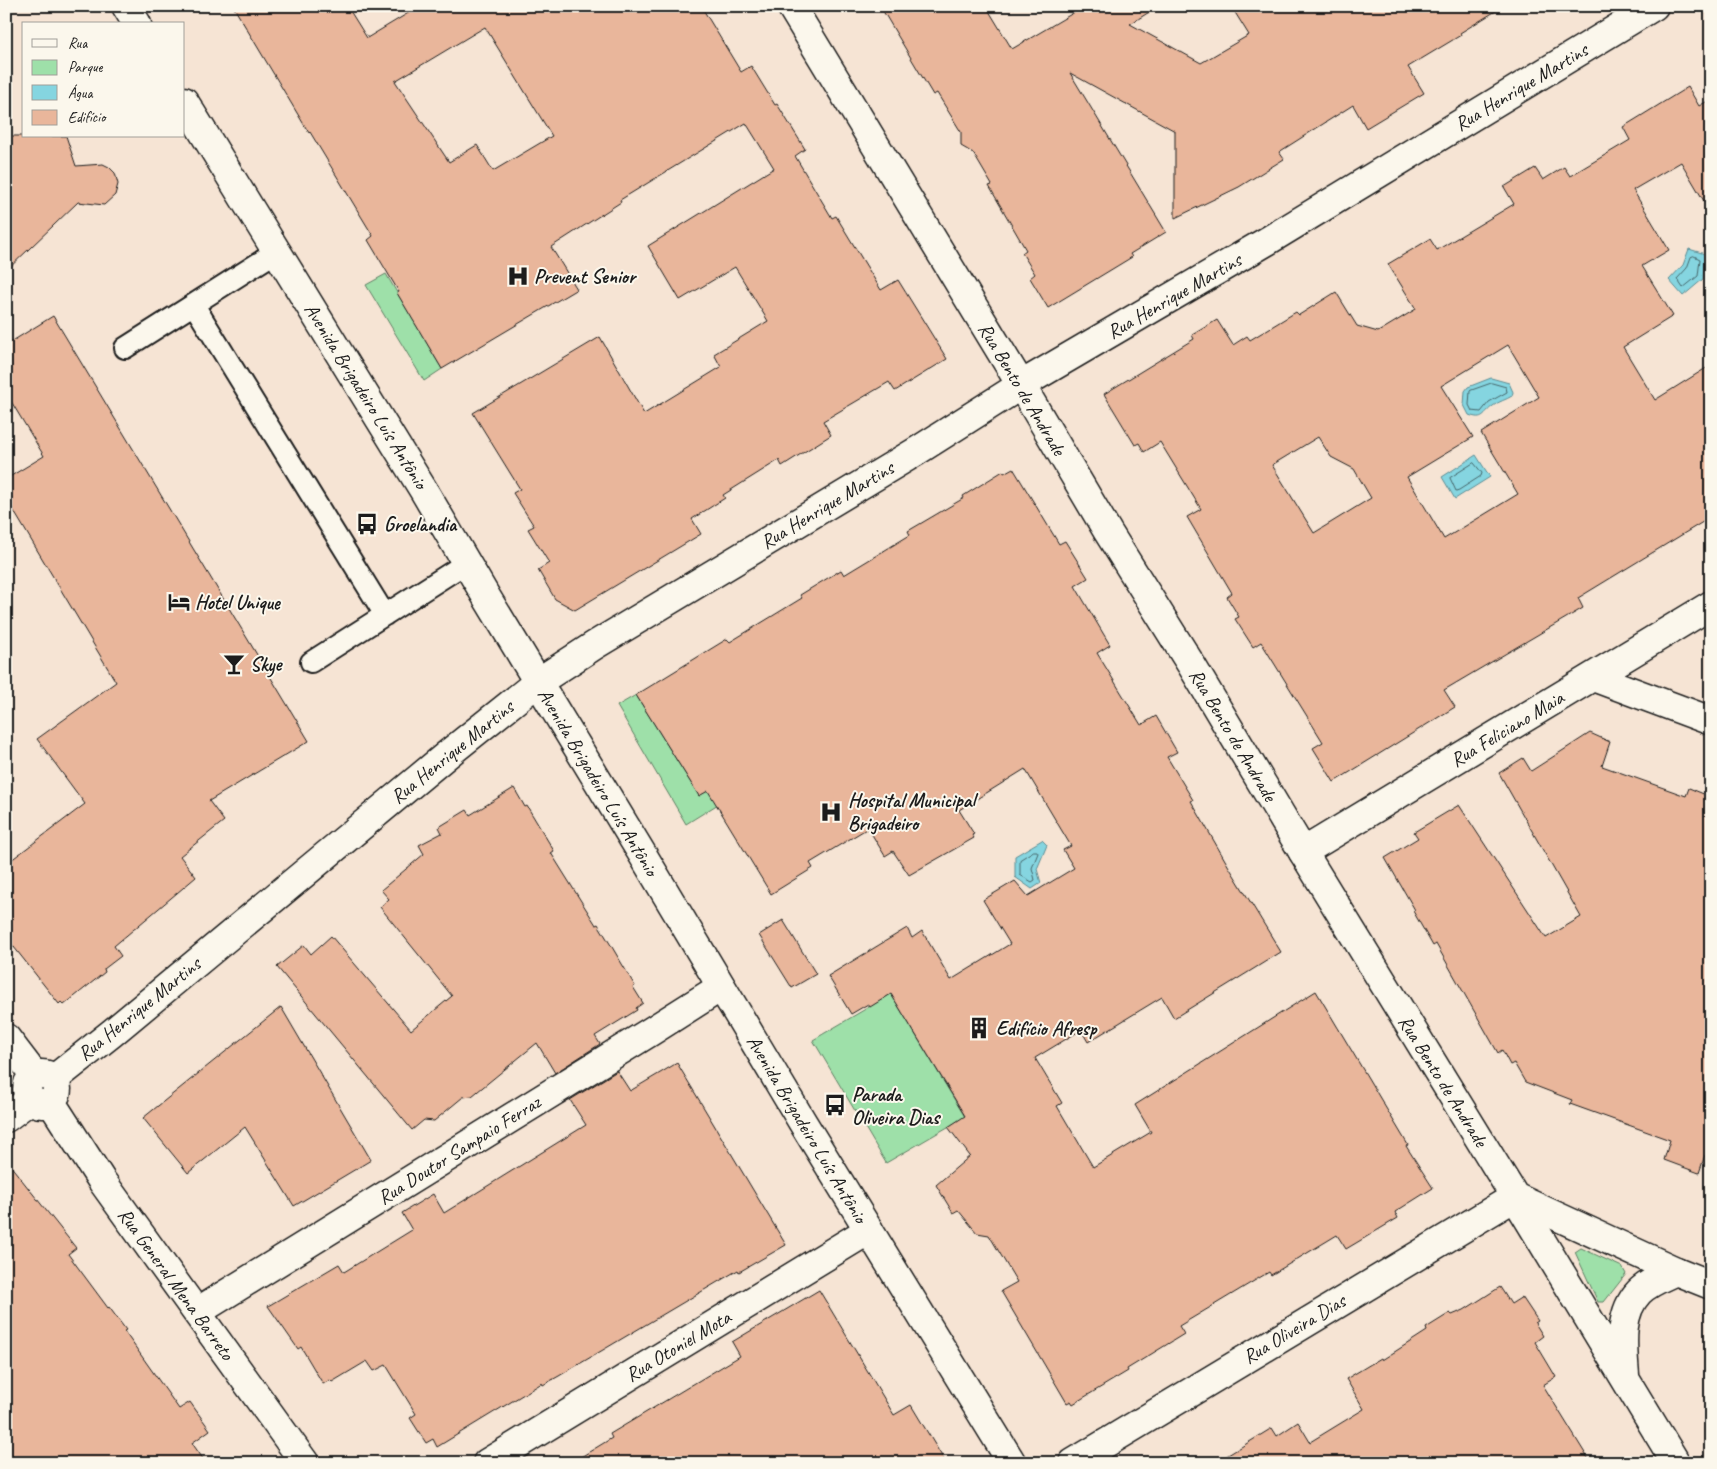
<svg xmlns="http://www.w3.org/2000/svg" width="1717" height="1469" viewBox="0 0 1717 1469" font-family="Caveat,sans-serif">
	<rect width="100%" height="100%" fill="#f6e4d4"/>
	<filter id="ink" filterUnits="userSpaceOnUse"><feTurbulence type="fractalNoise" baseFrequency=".02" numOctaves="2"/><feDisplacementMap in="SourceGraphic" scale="10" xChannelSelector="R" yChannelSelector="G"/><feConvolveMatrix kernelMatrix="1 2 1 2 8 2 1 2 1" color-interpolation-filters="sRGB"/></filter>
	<g filter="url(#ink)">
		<path fill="#9ee0a9" stroke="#5d7e62" d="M386 274 442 369 424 381 366 285Z
			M636 695 699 796 714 786 723 801 686 824 617 706Z
			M891 994 965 1117 886 1163 813 1040Z
			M1581 1248 1622 1267 1626 1274 1604 1302H1598L1575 1252Z"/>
		<path fill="#85d5e0" stroke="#5b8b92" d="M1689 249 1705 254 1703 279 1683 296 1669 280 1683 265Z
			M1491 378 1509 383 1513 392 1512 396C1506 400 1499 401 1493 406 1483 413 1484 421 1469 415L1464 405 1465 391 1468 387Z
			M1476 455 1490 477 1455 499 1442 477Z
			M1042 840 1047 845 1037 869 1041 883 1032 889 1015 877V856Z"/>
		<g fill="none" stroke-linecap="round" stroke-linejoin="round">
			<path stroke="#46666a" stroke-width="1" d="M1694 256 1700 259 1698 276 1683 288 1677 279 1687 268 1691 257Z
				M1492 383 1506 387 1507 392 1489 402 1481 412 1472 411 1469 405 1470 391Z
				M1474 463 1482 473 1481 476 1459 490 1456 491 1450 478Z
				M1034 851H1037L1038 853 1032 868 1035 880 1032 882 1020 875V860Z"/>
		</g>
		<path fill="#e9b69b" stroke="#1c1c1c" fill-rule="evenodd" d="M233 6H347L367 38 420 6H701L741 72 751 66 775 105 777 104 805 149 795 156 832 218 836 216 881 290 898 280 947 359 895 391 889 382 823 421 831 435 782 466 779 460 723 495 725 498 692 519 701 534 575 610 555 599 538 570 549 563 528 529 534 526 513 493 520 489 473 413 600 337 644 414 721 367 714 354 768 321 735 267 680 300 648 246 774 168 746 123 620 200 621 202 551 247 577 289 442 369 397 293 399 292 368 240 373 236 310 132 309 133ZM485 27 552 136 493 171 477 145 449 162 395 81Z
			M880 6H986L1012 49 1085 6H1159L1130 24 1201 63 1249 35 1231 6H1504L1460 33 1461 35 1408 67 1424 93 1366 128 1353 105 1279 152 1284 159 1239 187 1175 218V131L1070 73 1166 232 1130 254 1132 257 1048 308 1030 278 1035 274 1022 253 1026 250 989 186 992 185 973 153 961 146V132L937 93 933 95Z
			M1688 87 1699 106 1711 99V213L1681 162 1633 190 1669 250 1642 266 1673 316 1623 347 1655 400 1711 365V517L1578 598 1583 608 1444 690 1455 707 1334 782 1313 748 1323 742 1261 642 1253 647 1235 619 1239 617 1227 597 1232 593 1187 517 1201 509 1160 442 1144 452 1139 443 1135 445 1104 394 1189 342 1194 339 1192 335 1217 320 1233 345 1247 336 1250 340 1296 312 1299 315 1336 292 1357 326 1378 332 1416 309 1388 264 1430 239 1437 250 1514 204 1504 187 1535 168 1543 180 1564 167 1570 176 1630 140 1623 127ZM1508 345 1539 397 1481 433 1518 494 1444 539 1407 477 1473 437 1441 386ZM1318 437 1331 457 1354 469 1371 498 1314 533 1272 465Z
			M6 136H66L76 166 103 164 109 167 115 173 118 184 115 195 104 205 78 202 6 271Z
			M53 316 309 741 209 801 224 821 180 856 196 877 114 946 121 956 104 969 105 972 64 1005 61 1002 59 1004 6 937V864L85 804 37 739 116 682 6 498V479L44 456 6 393V345Z
			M1013 468 1059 544 1065 541 1088 578 1075 586 1110 645 1097 653 1141 725 1156 716 1177 752 1167 757 1193 800 1191 801 1229 867 1281 952 1174 1018 1162 997 1088 1042 1081 1030 1035 1058 1062 1103 1057 1106 1093 1167 1151 1132 1135 1105 1316 991 1408 1145 1406 1146 1433 1188 1395 1212 1398 1218 1346 1249 1337 1235 1271 1275 1269 1272 1179 1326 1184 1334 1127 1369 1128 1371 1073 1404 1071 1401 1067 1403 1001 1291 1017 1282 989 1235 977 1233 958 1210 953 1213 936 1185 970 1156 948 1127 965 1116 891 994 870 1007 868 1004 851 1014 828 976 907 928 912 938 922 931 951 980 1010 944 983 900 1015 881 1028 896 1074 868 1063 850 1071 846 1025 769 959 810 974 834 972 835 974 838 909 875 893 851 885 856 868 828 810 863 813 868 771 894 708 791 699 796 636 695 727 639 730 642 802 598 800 595 841 570 844 575 910 535 908 531 964 498 963 496 1003 471 1004 473Z
			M1590 733 1610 742 1602 766 1686 796 1689 788 1711 797V1157L1705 1155 1699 1173 1664 1160 1670 1140 1570 1104 1572 1100 1525 1082 1514 1063 1510 1065 1502 1050 1498 1053 1436 944 1433 946 1413 911 1415 910 1385 858 1418 838 1414 832 1459 805 1546 938 1581 917 1499 773 1523 758 1531 771Z
			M514 788 525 807 527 806 554 851 551 853 596 925 598 924 612 947 635 986 633 987 643 1003 636 1008 637 1010 595 1036 600 1044 555 1073 537 1043 472 1096 463 1097 434 1121 424 1120 412 1130 277 967 304 945 311 954 331 936 411 1030 452 996 380 907 389 899 381 890 424 854 419 845 442 833 439 827 467 810 470 815Z
			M783 920 816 974 792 988 759 935Z
			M281 1007 371 1160 294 1206 245 1127 188 1173 143 1118Z
			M677 1063 786 1245 739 1272 738 1270 559 1376 543 1385 542 1383 437 1447 433 1439 426 1443 410 1418 416 1414 386 1365 374 1371 367 1361 332 1382 330 1380 323 1384 301 1347 298 1349 268 1306 339 1264 344 1272 412 1230 402 1213 433 1194 444 1213 586 1125 570 1100 617 1071 630 1091Z
			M6 1160 76 1248 68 1254 108 1308 109 1307 126 1330 124 1331 179 1409 190 1402 210 1430 192 1443 206 1463H6Z
			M1500 1287 1511 1304 1522 1297 1538 1321 1535 1323 1543 1336 1535 1342 1556 1377 1543 1385 1591 1463H1215L1272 1428 1277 1436 1298 1422 1310 1442 1364 1409 1346 1379 1381 1358 1382 1360 1427 1331 1426 1328 1450 1313 1452 1315 1464 1310Z
			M819 1290 894 1415 911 1405 946 1463H571L612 1438 610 1434 740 1356 732 1342Z"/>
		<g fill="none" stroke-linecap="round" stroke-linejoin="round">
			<g stroke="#1c1c1c" stroke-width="24">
				<path id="service" d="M194 305 385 615
					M125 348 276 252
					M311 662 466 563"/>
			</g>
			<g stroke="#1c1c1c" stroke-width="31">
				<path id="minor" d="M1593 677 1711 721
					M1303 852 1711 605
					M54 1079 112 1033 448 754 538 682 595 645 917 451 1021 385 1269 240 1654 6
					M6 1118 31 1099
					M197 1312 650 1032 721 987
					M1625 1375C1623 1348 1618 1314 1639 1292 1649 1282 1663 1277 1676 1271
					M487 1463 869 1230
					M1073 1463 1515 1197 1676 1463"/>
			</g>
			<g stroke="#1c1c1c" stroke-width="31">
				<path id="tertiary" d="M791 6 1021 385 1108 532 1192 666 1303 852 1515 1197 1676 1271 1711 1285
					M6 1038 35 1076
					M27 1089a15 15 0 1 1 30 0a15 15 0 1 1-30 0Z
					M51 1102 102 1181 305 1463"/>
			</g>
			<g stroke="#1c1c1c" stroke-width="31">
				<path id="secondary" d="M126 6 137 24
					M184 101 424 491 487 598 641 852 803 1123 1012 1463"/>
			</g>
			<use href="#service" stroke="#fbf7ec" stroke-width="20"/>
			<use href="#minor" stroke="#fbf7ec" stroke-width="28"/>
			<use href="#tertiary" stroke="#fbf7ec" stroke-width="28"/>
			<use href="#secondary" stroke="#fbf7ec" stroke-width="28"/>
		</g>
	</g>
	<defs>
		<g id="hospital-bare" transform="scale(1.725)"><path d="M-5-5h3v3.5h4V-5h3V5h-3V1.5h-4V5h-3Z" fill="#1c1c1c" stroke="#fbf7ec" stroke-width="2.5" paint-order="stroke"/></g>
		<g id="bus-bare" transform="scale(1.725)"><path d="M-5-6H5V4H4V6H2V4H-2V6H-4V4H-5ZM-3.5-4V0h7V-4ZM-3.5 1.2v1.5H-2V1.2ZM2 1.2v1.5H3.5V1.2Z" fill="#1c1c1c" stroke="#fbf7ec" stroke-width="2.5" paint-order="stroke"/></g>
		<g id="hotel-bare" transform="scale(1.725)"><path d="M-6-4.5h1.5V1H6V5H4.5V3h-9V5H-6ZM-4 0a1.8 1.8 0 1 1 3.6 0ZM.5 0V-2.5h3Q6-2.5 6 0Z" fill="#1c1c1c" stroke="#fbf7ec" stroke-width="2.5" paint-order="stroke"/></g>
		<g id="bar-bare" transform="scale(1.725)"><path d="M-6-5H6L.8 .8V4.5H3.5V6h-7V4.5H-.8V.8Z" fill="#1c1c1c" stroke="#fbf7ec" stroke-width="2.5" paint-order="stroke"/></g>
		<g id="building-bare" transform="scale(1.725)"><path d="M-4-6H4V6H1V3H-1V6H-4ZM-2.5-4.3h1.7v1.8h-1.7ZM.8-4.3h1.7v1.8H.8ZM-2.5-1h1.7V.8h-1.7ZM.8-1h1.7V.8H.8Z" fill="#1c1c1c" stroke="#fbf7ec" stroke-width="2.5" paint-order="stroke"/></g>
	</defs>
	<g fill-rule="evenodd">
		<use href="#hospital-bare" x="518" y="276"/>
		<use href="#bus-bare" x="367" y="524"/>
		<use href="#hotel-bare" x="179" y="602"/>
		<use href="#bar-bare" x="234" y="664"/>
		<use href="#hospital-bare" x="831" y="812"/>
		<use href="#building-bare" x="979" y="1028"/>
		<use href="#bus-bare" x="835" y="1105"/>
	</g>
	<g text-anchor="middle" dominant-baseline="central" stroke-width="4" stroke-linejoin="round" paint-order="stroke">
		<g font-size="20" fill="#1c1c1c" stroke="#fbf7ec">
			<text transform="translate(1521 87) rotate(-31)">Rua Henrique Martins</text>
			<text transform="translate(1174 296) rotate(-30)">Rua Henrique Martins</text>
			<text transform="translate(1022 389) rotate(59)">Rua Bento de Andrade</text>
			<text transform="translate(366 396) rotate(58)">Avenida Brigadeiro Luís Antônio</text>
			<text transform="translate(827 505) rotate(-31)">Rua Henrique Martins</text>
			<text transform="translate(1507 729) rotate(-31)">Rua Feliciano Maia</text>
			<text transform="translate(1233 735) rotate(59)">Rua Bento de Andrade</text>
			<text transform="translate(452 752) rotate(-39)">Rua Henrique Martins</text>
			<text transform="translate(598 782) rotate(59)">Avenida Brigadeiro Luís Antônio</text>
			<text transform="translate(139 1009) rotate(-39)">Rua Henrique Martins</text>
			<text transform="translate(1443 1081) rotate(58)">Rua Bento de Andrade</text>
			<text transform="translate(807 1129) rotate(59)">Avenida Brigadeiro Luís Antônio</text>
			<text transform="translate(459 1150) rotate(-32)">Rua Doutor Sampaio Ferraz</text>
			<text transform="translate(176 1284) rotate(54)">Rua General Mena Barreto</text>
			<text transform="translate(1294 1329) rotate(-31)">Rua Oliveira Dias</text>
			<text transform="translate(678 1346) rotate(-31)">Rua Otoniel Mota</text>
		</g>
		<g font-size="20" font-weight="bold" fill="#1c1c1c" stroke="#fbf7ec" text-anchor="start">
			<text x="534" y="276">Prevent Senior</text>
			<text x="384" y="524">Groelandia</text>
			<text x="195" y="602">Hotel Unique</text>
			<text x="250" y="664">Skye</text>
			<text x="848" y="800">Hospital Municipal<tspan x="848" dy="23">Brigadeiro</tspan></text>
			<text x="996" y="1028">Edifício Afresp</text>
			<text x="852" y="1094">Parada<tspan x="852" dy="23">Oliveira Dias</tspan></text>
		</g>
	</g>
	<rect width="1717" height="1469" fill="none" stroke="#fbf7ec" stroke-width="25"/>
	<rect x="12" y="12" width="1692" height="1444" fill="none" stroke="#1c1c1c" stroke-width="2" filter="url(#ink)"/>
	<rect x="22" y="22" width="162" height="115" fill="#fbf7ec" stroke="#a29f99"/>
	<rect x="32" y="39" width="25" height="8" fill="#fbf7ec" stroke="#a29f99"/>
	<text x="68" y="48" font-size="15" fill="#1c1c1c">Rua</text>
	<rect x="32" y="60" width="25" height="15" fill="#9ee0a9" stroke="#a29f99"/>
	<text x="68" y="72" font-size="15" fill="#1c1c1c">Parque</text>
	<rect x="32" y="85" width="25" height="15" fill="#85d5e0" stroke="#a29f99"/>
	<text x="68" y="98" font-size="15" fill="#1c1c1c">Água</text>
	<rect x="32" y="110" width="25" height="15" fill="#e9b69b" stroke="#a29f99"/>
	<text x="68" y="122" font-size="15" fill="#1c1c1c">Edifício</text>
</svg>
